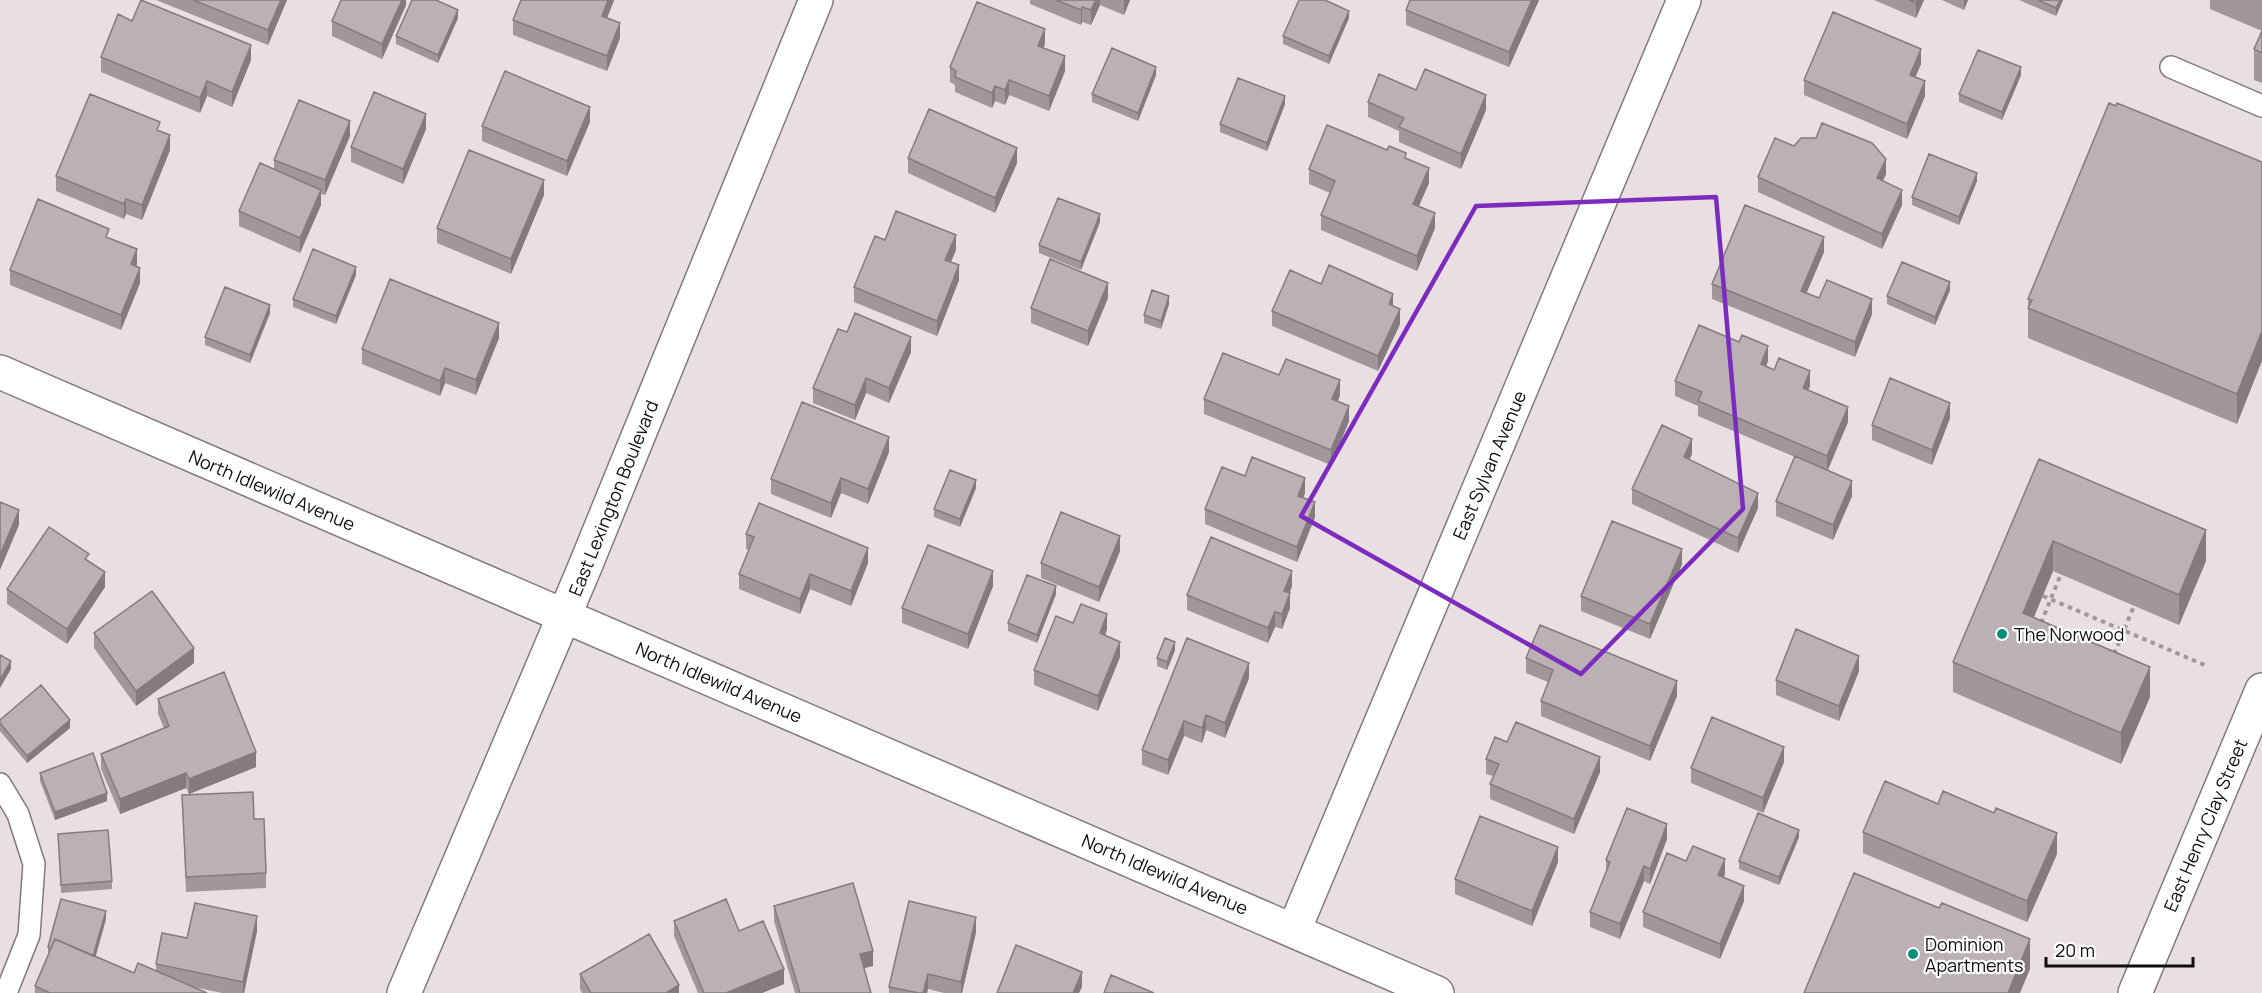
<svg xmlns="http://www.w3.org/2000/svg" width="2262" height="993" viewBox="0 0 2262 993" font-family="Manrope,sans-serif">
	<rect width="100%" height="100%" fill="#e9dee1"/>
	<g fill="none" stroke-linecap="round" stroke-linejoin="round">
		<g stroke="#83797c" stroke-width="24">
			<path id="lane" d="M2171 67 2262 106
				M0 784 18 814 34 864 29 935 6 993"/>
		</g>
		<g stroke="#83797c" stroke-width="36">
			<path id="street" d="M0 372 1437 993
				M1294 930 1684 0
				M404 993 584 569 816 0
				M2135 993 2262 690"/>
		</g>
		<path stroke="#a1989b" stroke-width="4" stroke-dasharray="4.5 4.5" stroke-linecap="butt" d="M2043 596 2207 666
			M2041 623 2061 574
			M2114 654 2134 606"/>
		<use href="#lane" stroke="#fff" stroke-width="21"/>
		<use href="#street" stroke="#fff" stroke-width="33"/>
	</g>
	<path fill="#a1979b" d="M156 0H287L268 45Z
		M406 0V5L382 59 332 36V21Z
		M614 0 607 18 620 38 607 71 513 35V20Z
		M1030 0H1130L1124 15 1100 5 1091 25 1082 22 1081 25 1030 4Z
		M1539 0 1509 67 1406 25V10Z
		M1874 0H1924L1916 18Z
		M1942 0H1968L1964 10Z
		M2019 0H2063L2056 16Z
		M2210 0H2262V31L2210 9Z
		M458 18 438 63 396 44V36Z
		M1349 18 1329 64 1283 44V36Z
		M132 21 251 60 232 107 207 96 200 113 101 72V57Z
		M2262 31V83L2254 80V49Z
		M1045 44 1043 48 1065 71 1049 111 1009 95 1005 105 995 101 992 108 955 92V85L950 82V67Z
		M1921 64 1915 77 1925 96 1907 139 1804 95V80Z
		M1156 75 1138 121 1092 102V94Z
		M2021 75 2002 120 1959 102V94Z
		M1416 90 1486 110 1461 169 1399 142V131L1368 117V102Z
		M1285 104 1267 151 1220 132V124Z
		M590 122 567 176 482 141V126Z
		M426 129 403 184 351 162V147Z
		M160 131 170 150 142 220 126 214 124 219 56 191V176Z
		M350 136 325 195 321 194V205L300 253 239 226V211L274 169V160Z
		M1794 146 1886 174 1883 181 1902 205 1882 249 1758 192V177Z
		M908 158 1017 163 995 213 908 173Z
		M1406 158 1429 183 1419 206 1435 228 1417 271 1321 230V215L1330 193 1309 184V169Z
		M2262 162 2237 424 2028 338V299Z
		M1977 181 1959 225 1912 205V197Z
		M544 195 511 274 437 243V228Z
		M1100 222 1081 270 1039 253V245Z
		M109 238 137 264 136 266 140 283 121 330 10 285V270Z
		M885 240 956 250 951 262 959 280 937 336 854 302V287Z
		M1824 252 1806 293 1819 298 1872 314 1855 357 1712 299V284Z
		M356 275 336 324 293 307V299Z
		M1950 290 1935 325 1887 304V296Z
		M1108 298 1088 346 1031 323V308Z
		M1169 304 1161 329 1144 323V315Z
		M1393 306 1400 324 1378 371 1272 326V311Z
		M270 313 250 363 205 345V337Z
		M847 332 911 352 889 403 866 393 855 420 813 403V388Z
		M499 338 476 395 445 383 440 396 362 364V349Z
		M1768 361 1766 366 1810 386 1808 390 1848 422 1828 470 1852 496 1833 540 1776 516V501L1795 457 1698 416V406L1675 396V381Z
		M1279 375 1340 395 1338 401 1349 421 1331 465 1204 414V399Z
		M1950 418 1932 465 1872 440V425Z
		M889 452 868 504 841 493 831 518 771 494V479Z
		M1692 454 1689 460 1758 508 1738 553 1632 504V489Z
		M2039 459 2206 561 2179 625 2053 571 2034 617 2150 697 2121 764 1953 692V662Z
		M1245 476 1305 493 1303 498 1315 517 1297 562 1205 524V509Z
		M976 488 960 527 934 517V509Z
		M746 534 868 563 851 606 810 589 800 614 739 589V574L749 550 746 549Z
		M1120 551 1099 602 1041 578V563Z
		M1682 564 1650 639 1581 611V596Z
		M993 586 968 649 902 623V608Z
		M1292 586 1290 593V608L1282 629 1275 627 1268 643 1187 610V595Z
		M105 587 67 644 7 604V589Z
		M1056 594 1037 643 1008 631V623Z
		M1073 623 1107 629 1105 636 1120 657 1098 711 1034 685V670Z
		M94 633 194 663 136 706 94 648Z
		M1187 638 1249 678 1225 738 1206 730 1202 743 1184 736 1168 775 1142 765V750Z
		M1175 650 1167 670 1157 666V658Z
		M1526 658 1677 696 1650 761 1541 716V701L1548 682 1526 673Z
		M1859 671 1839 721 1776 695V680Z
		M158 699 256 767 189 794 186 788 120 814 101 769V754L164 728 158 714Z
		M0 720 70 728 27 763 0 731Z
		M1507 742 1600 772 1574 834 1490 799V784L1494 776 1486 774V759Z
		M1784 762 1763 813 1691 783V768Z
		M40 773 107 801 55 820 40 781Z
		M182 795 254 819 266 873V888L186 892Z
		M1863 832 2057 854 2027 922 1863 853Z
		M58 834 112 881V889L61 893Z
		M1799 837 1779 885 1739 869V861Z
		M1667 839 1650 884 1644 881 1620 939 1590 927V912L1606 873V860Z
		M1686 861 1725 874 1723 878 1744 901 1720 959 1643 927V912Z
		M1558 862 1532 926 1455 894V879Z
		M774 906 873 966 864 968 871 993H795L774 921Z
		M106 919 95 957 134 973 156 971V964L187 938 257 931 244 993H222L193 987 207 993H35V986L48 955V947Z
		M674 921 739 931 784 984 762 993H698L674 936Z
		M976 932 962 993H944L928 989 927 993H889V987Z
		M580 974 679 993H582L580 989Z"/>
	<path fill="#837b7e" d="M281 0H287L268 45V30Z
		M402 0H406V5L382 59V44Z
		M608 0H614L602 31V16Z
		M1096 0H1100V5L1091 25V10Z
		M1124 0H1130L1124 15Z
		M1532 0H1539L1509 67V52Z
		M1918 0H1924L1916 18V3Z
		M1964 0H1968L1964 10Z
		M2060 0H2063L2056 16V8Z
		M1082 7V22L1081 25V10Z
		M458 10V18L438 63V55Z
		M1349 11V18L1329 64V56Z
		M620 23V38L607 71V56Z
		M1045 29V44L1038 61V46Z
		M251 45V60L232 107V92Z
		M1921 49V64L1910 90V75Z
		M1065 56V71L1049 111V96Z
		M1156 67V75L1138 121V113Z
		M2021 67V75L2002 120V112Z
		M1009 80V95L1005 105V90Z
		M207 81V96L200 113V98Z
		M1925 81V96L1907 139V124Z
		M995 86V101L992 108V93Z
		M1486 95V110L1461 169V154Z
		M1285 96V104L1267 151V143Z
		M590 107V122L567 176V161Z
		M426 114V129L403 184V169Z
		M350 121V136L325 195V180Z
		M170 135V150L142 220V205Z
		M1017 148V163L995 213V198Z
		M1886 159V174L1877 193V178Z
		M1429 168V183L1413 219V204Z
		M1977 173V181L1959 225V217Z
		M544 180V195L511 274V259Z
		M321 190V205L300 253V238Z
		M1902 190V205L1882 249V234Z
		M126 199V214L124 219V204Z
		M1435 213V228L1417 271V256Z
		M1100 214V222L1081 270V262Z
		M956 235V250L945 275V260Z
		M1824 237V252L1801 306V291Z
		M137 249V264L131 279V264Z
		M959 265V280L937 336V321Z
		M356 267V275L336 324V316Z
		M140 268V283L121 330V315Z
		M1950 282V290L1935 325V317Z
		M1108 283V298L1088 346V331Z
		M1393 294V309L1389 304Z
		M1169 296V304L1161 329V321Z
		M1872 299V314L1855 357V342Z
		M270 305V313L250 363V355Z
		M1400 309V324L1378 371V356Z
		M499 323V338L476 395V380Z
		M2262 331V361L2237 424V394Z
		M911 337V352L889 403V388Z
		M1768 346V361L1761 379V364Z
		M445 368V383L440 396V381Z
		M1810 371V386L1803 403V388Z
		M866 378V393L855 420V405Z
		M1340 380V395L1332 414V399Z
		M1950 403V418L1932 465V450Z
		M1349 406V421L1331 465V450Z
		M1848 407V422L1827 471V456Z
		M889 437V452L868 504V489Z
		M1692 439V454L1684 472V457Z
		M841 478V493L831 518V503Z
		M1305 478V493L1298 511V496Z
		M976 480V488L960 527V519Z
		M1852 481V496L1833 540V525Z
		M1758 493V508L1738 553V538Z
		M1315 502V517L1297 562V547Z
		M19 510V525L0 570V555Z
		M2206 530V561L2179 625V595Z
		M1120 536V551L1099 602V587Z
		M2053 541V571L2023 643V613Z
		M868 548V563L851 606V591Z
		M1682 549V564L1650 639V624Z
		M993 571V586L968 649V634Z
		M1292 571V586L1284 606V591Z
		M105 572V587L67 644V629Z
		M810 574V589L800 614V599Z
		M1056 586V594L1037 643V635Z
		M1290 593V608L1282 629V614Z
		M1275 612V627L1268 643V628Z
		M1107 614V629L1100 648V633Z
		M1120 642V657L1098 711V696Z
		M1175 642V650L1167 670V662Z
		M194 648V663L136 706V691Z
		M1859 656V671L1839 721V706Z
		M11 661V669L0 688V680Z
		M1249 663V678L1225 738V723Z
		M2150 667V697L2121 764V733Z
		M1677 681V696L1650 761V746Z
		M1206 715V730L1202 743V728Z
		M70 720V728L27 763V756Z
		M1184 721V736L1168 775V760Z
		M1784 747V762L1763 813V798Z
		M256 752V767L189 794V779Z
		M1600 757V772L1574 834V819Z
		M186 773V788L120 814V799Z
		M107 793V801L55 820V812Z
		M1667 824V839L1650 884V869Z
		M1799 830V837L1779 885V877Z
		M2057 833V854L2027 922V901Z
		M1558 847V862L1532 926V911Z
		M1725 859V874L1718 890V875Z
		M1644 866V881L1620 939V924Z
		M1744 886V901L1720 959V944Z
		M106 911V919L93 966V958Z
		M257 916V931L244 993H243V982Z
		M976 917V932L962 993H961V982Z
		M2030 939V969L2020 993H2008Z
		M873 951V966L860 969V954Z
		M784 969V984L762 993H726Z
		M1082 972V987L1079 993H1073Z
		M928 974V989L927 993H923Z
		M679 985V993H666Z"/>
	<path fill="#bbb0b4" stroke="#837b7e" stroke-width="1.5" d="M141 0 251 45 232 92 207 81 200 98 101 57 118 14 132 21Z
		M193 0H281L268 30Z
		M341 0H402L382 44 332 21Z
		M412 0H436L458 10 438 55 396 36Z
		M521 0H608L602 16 620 23 607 56 513 20Z
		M1056 0H1096L1091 10 1082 7 1081 10Z
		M1299 0H1325L1349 11 1329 56 1283 36Z
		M1410 0H1532L1509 52 1406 10Z
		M1909 0H1918L1916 3Z
		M2038 0H2060L2056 8Z
		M977 2 1045 29 1038 46 1065 56 1049 96 1009 80 1005 90 995 86 992 93 955 77 956 71 950 67Z
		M1833 12 1921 49 1910 75 1925 81 1907 124 1804 80Z
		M2262 31V53L2254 49Z
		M1112 48 1156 67 1138 113 1092 94Z
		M1978 50 2021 67 2002 112 1959 94Z
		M1425 69 1486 95 1461 154 1399 127 1404 118 1368 102 1379 74 1416 90Z
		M505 71 590 107 567 161 482 126Z
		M1238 78 1285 96 1267 143 1220 124Z
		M374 92 426 114 403 169 351 147Z
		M90 94 160 122 157 130 170 135 142 205 126 199 124 204 56 176Z
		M299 100 350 121 325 180 274 160Z
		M2109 103 2116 106 2117 103 2262 162V331L2237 394 2028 308 2032 300 2028 299Z
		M929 109 1017 148 995 198 908 158Z
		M1822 123 1872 143 1886 159 1877 178 1902 190 1882 234 1758 177 1775 138 1794 146 1801 138H1816Z
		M1327 125 1387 150 1389 146 1406 153 1405 158 1429 168 1413 204 1435 213 1417 256 1321 215 1335 181 1309 169Z
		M469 150 544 180 511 259 437 228Z
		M1929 154 1977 173 1959 217 1912 197Z
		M260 163 321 190 300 238 239 211Z
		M1058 198 1100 214 1081 262 1039 245Z
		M38 199 109 229 106 237 137 249 131 264 140 268 121 315 10 270Z
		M1745 205 1824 237 1801 291 1819 298 1827 280 1872 299 1855 342 1712 284Z
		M896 211 956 235 945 260 959 265 937 321 854 287 875 236 885 240Z
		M313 249 356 267 336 316 293 299Z
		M1050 259 1108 283 1088 331 1031 308Z
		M1902 262 1950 282 1935 317 1887 296Z
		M1329 265 1393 294 1389 304 1400 309 1378 356 1272 311 1290 270 1321 284Z
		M390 279 499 323 476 380 445 368 440 381 362 349Z
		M225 287 270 305 250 355 205 337Z
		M1152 290 1169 296 1161 321 1144 315Z
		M855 313 911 337 889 388 866 378 855 405 813 388 838 329 847 332Z
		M1699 325 1739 342 1742 335 1768 346 1761 364 1774 370 1779 358 1810 371 1803 388 1848 407 1827 456 1698 401 1702 392 1675 381Z
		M1223 353 1279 375 1286 359 1340 380 1332 399 1349 406 1331 450 1204 399Z
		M1890 378 1950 403 1932 450 1872 425Z
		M802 402 889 437 868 489 841 478 831 503 771 479Z
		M1662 425 1692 439 1684 457 1758 493 1738 538 1632 489Z
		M1795 456 1852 481 1833 525 1776 501Z
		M1252 457 1305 478 1298 496 1315 502 1297 547 1205 509 1222 467 1245 476Z
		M2039 459 2206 530 2179 595 2053 541 2023 613 2150 667 2121 733 1953 662Z
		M950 470 976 480 960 519 934 509Z
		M0 502 19 510 0 555Z
		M759 503 868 548 851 591 810 574 800 599 739 574 754 537 746 534Z
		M1061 512 1120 536 1099 587 1041 563Z
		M1612 521 1682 549 1650 624 1581 596Z
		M49 527 89 554 85 559 105 572 67 629 7 589Z
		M1211 537 1292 571 1284 591 1290 593 1282 614 1275 612 1268 628 1187 595Z
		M928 545 993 571 968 634 902 608Z
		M1027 575 1056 586 1037 635 1008 623Z
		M152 591 194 648 136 691 94 633Z
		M1081 604 1107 614 1100 633 1120 642 1098 696 1034 670 1056 616 1073 623Z
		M1540 625 1677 681 1650 746 1541 701 1553 670 1526 658Z
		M1796 629 1859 656 1839 706 1776 680Z
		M1165 638 1175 642 1167 662 1157 658Z
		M1187 638 1249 663 1225 723 1206 715 1202 728 1184 721 1168 760 1142 750Z
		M0 655 11 661 0 680Z
		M224 672 256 752 189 779 186 773 120 799 101 754 169 726 158 699Z
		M41 685 70 720 27 756 0 723V720Z
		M1712 717 1784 747 1763 798 1691 768Z
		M1516 722 1600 757 1574 819 1490 784 1499 764 1486 759 1495 737 1507 742Z
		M93 753 107 793 55 812 40 773Z
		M1885 781 1938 804 1943 791 1994 813 1996 808 2057 833 2027 901 1863 832Z
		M253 792 254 819H264L266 873 186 877 182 795Z
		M1627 808 1667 824 1650 869 1644 866 1620 924 1590 912 1610 862 1606 860Z
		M1758 813 1799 830 1779 877 1739 861Z
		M1480 816 1558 847 1532 911 1455 879Z
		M108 830 112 881 61 885 58 834Z
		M1693 846 1725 859 1718 875 1744 886 1720 944 1643 912 1667 853 1686 861Z
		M1854 873 1939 908 1942 903 2030 939 2008 993H1804Z
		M853 883 873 951 860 954 871 993H800L774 906Z
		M61 899 106 911 93 956 55 939 51 948 48 947Z
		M726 899 739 931 763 921 784 969 726 993H704L674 921Z
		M909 901 976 917 961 982 928 974 923 993H919L889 987Z
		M195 903 257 916 243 982 156 964 162 933 187 938Z
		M649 934 679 985 666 993H591L580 974Z
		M55 939 134 973 138 963 207 993H50L35 986Z
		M1016 945 1082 972 1073 993H997Z
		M1111 975 1154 993H1104Z"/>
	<path fill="none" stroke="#7b2cbf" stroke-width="4.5" stroke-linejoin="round" d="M1716 197 1743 509 1581 674 1301 516 1476 206Z"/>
	<g fill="#069079" stroke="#fff" stroke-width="2">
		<circle cx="2002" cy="634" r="6"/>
		<circle cx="1913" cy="954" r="6"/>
	</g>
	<g text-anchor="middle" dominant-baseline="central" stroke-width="4.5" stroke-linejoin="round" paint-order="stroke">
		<g font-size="18" fill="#110d0e" stroke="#fff">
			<text transform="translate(1489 465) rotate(-67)">East Sylvan Avenue</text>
			<text transform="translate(272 490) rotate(23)">North Idlewild Avenue</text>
			<text transform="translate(613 498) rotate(-68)">East Lexington Boulevard</text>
			<text transform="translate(719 682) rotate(23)">North Idlewild Avenue</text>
			<text transform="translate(2205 825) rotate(-67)">East Henry Clay Street</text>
			<text transform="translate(1165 874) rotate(23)">North Idlewild Avenue</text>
		</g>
		<g font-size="18" fill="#110d0e" stroke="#fff" text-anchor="start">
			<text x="2014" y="634">The Norwood</text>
			<text x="1925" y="944">Dominion<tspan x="1925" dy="21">Apartments</tspan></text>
		</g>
	</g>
	<path d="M2046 957v9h147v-9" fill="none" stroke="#110d0e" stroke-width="3"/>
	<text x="2055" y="957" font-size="18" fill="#110d0e" stroke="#ffffff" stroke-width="4.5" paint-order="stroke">20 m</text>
</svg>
